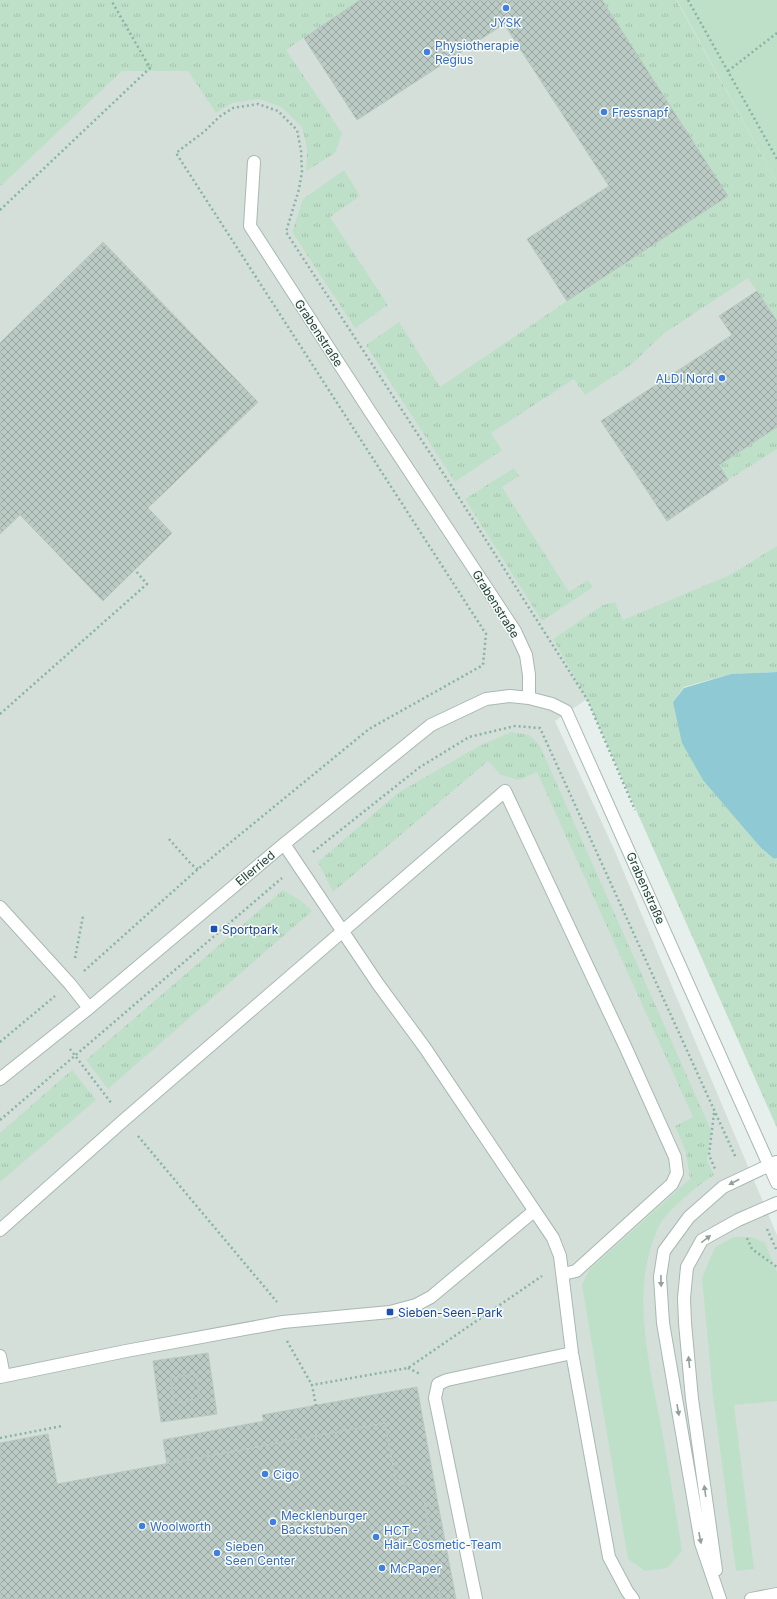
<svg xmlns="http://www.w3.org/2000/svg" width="777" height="1599" viewBox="0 0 777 1599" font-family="Inter,sans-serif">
	<defs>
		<pattern id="grass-tufts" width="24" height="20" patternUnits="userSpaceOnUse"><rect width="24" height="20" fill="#bfe0c8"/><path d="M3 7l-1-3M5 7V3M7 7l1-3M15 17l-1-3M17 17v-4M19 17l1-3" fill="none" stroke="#a4c1ad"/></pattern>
		<pattern id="building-cross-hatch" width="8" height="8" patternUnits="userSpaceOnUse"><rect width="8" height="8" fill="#bbcac4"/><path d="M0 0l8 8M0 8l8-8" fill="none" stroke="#98a6a0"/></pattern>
	</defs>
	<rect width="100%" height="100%" fill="#e6efeb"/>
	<path fill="#d4dfda" d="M271 0H677L777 183V589L587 699 555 721 614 849 777 1235V1599H0V187L121 71H188Z"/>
	<path fill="url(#grass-tufts)" d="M0 0H360L286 50 342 133 335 153 306 171 307 149 302 127 281 107 259 99 232 103 216 113 188 71H122L0 187Z
		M602 0H676L777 183V321L748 278 663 334 632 364 585 395 574 379 491 433 502 450 455 482 366 345 399 322 440 387 567 301 728 196Z
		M344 170 360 196 330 217 388 305 355 328 292 232 303 199Z
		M777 427V449L728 480 719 465Z
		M514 468 519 476 502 487 569 592 588 580 593 587 542 621 465 499Z
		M777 546V672L731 674 684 687 673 702 738 820 761 848 774 859 777 858V1128L587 699 553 639 603 605 615 602 623 620 732 574Z
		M511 732 529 735 539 744 711 1130 707 1161 714 1175 698 1186 690 1179 686 1152 675 1126 693 1117 537 772 519 780 501 775 488 761 333 892 318 862 398 793 477 747Z
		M283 890 300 900 312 911 108 1089 86 1060Z
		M72 1070 96 1100 0 1182V1133Z"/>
	<path fill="#bfe0c8" d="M677 0H777V183Z
		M690 1179 698 1186C685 1197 666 1212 658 1228 629 1291 650 1366 662 1431 669 1471 676 1511 682 1551L667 1568 645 1571 628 1559 582 1285 590 1269Z
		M734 1237H752L765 1243 777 1272V1401L734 1405 754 1569 736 1571 713 1396 702 1278 715 1247Z"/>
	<path fill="#8ec9d4" d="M777 672V858L774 859 761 848 703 780 682 743 673 702 684 688 731 674Z"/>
	<path fill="url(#building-cross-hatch)" stroke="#b8c9c2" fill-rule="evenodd" d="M360 0H602L728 196 567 301 527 239 609 186 504 24 357 120 304 38Z
		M103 242 258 402 148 508 172 533 103 601 20 515 0 534V343Z
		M757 291 777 321V427L719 465 728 480 667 521 601 421 732 335 719 316Z
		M208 1353 217 1414 161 1422 153 1361ZM196 1374 200 1398 174 1404 171 1378Z
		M196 1374 200 1398 174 1404 171 1378Z
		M417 1387 438 1504 425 1507 424 1498 395 1477 385 1423 167 1464 163 1440 264 1421 262 1415Z
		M385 1423 395 1477 424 1498 441 1599H0V1443L48 1434 57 1484Z
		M438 1504 456 1599H441L425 1507Z"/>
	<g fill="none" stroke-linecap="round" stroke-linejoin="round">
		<g stroke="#a8b8b2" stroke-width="14">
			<path id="minor" d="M254 162 250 226 369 410 515 631 526 655 529 675V698
				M284 844 378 984 425 1048 553 1238 560 1256 572 1353 609 1557 627 1591 633 1599
				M0 907 70 984 89 1008
				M0 1079 89 1008 284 844 431 725 486 699 510 696 529 698 552 704 566 711 777 1183
				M0 1230 124 1120 505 791 625 1046 675 1157 677 1173 672 1184 576 1271 563 1274
				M0 1356 4 1376
				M0 1377 126 1351 283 1322 390 1312 416 1305 431 1297 534 1211
				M716 1570 692 1399 685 1323 684 1298 687 1267 702 1240 738 1220 777 1203
				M476 1599 435 1398 438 1384 447 1380 572 1353
				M720 1599 701 1543 663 1323 660 1277 664 1251 689 1217 723 1187 776 1162
				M751 1599 777 1594"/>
		</g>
		<path stroke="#86b3a5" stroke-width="2.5" stroke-dasharray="2 3" stroke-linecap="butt" d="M688 0 777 159
			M728 71 777 33
			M0 210 150 68 111 0
			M0 714 147 584 135 570
			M169 839 192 865 198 869
			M313 852 420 767 469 737 515 726 540 728 736 1158
			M75 958 83 916
			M84 971 198 869 369 729 483 665 486 634 176 153 205 131 219 117 233 108 258 104 278 111 297 130 301 151 302 172 299 189 286 232 456 493 587 699 635 810
			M0 1042 55 996
			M70 1049 112 1104
			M714 1113 709 1155 715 1169
			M0 1120 282 878
			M138 1136 277 1302
			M767 1229 777 1251
			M747 1238 752 1249 777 1267
			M287 1341 312 1385
			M408 1368 420 1374
			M316 1406 312 1385 408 1368 542 1276
			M0 1438 62 1426"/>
		<use href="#minor" stroke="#fff" stroke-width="12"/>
	</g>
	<defs><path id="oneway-solid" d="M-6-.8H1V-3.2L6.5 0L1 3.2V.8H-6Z"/></defs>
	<g fill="#92a09c">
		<use href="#oneway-solid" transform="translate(734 1182) rotate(152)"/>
		<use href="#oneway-solid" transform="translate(706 1239) rotate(-37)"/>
		<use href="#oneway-solid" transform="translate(661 1281) rotate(89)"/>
		<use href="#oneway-solid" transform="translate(689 1362) rotate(-96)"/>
		<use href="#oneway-solid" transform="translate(678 1410) rotate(80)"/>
		<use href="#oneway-solid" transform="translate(705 1491) rotate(-98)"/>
		<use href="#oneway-solid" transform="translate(700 1538) rotate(79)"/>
	</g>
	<g fill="#3f7fe0" stroke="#f7fbf9" stroke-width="1.5">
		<circle cx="506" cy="8" r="4"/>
		<circle cx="427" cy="52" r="4"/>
		<circle cx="604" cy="112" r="4"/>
		<circle cx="722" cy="378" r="4"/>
		<circle cx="265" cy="1474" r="4"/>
		<circle cx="273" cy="1522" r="4"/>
		<circle cx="142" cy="1526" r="4"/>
		<circle cx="376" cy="1537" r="4"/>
		<circle cx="217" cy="1553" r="4"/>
		<circle cx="382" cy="1568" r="4"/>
	</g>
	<g fill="#1a4fb4" stroke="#f7fbf9" stroke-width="1.5">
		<rect x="210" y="925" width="8" height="8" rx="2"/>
		<rect x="386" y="1308" width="8" height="8" rx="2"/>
	</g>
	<g text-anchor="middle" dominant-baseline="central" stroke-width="3" stroke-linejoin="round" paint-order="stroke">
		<g font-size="12" fill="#366cbe" stroke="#f7fbf9" text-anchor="start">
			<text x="506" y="22" text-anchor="middle">JYSK</text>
			<text x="435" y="45">Physiotherapie<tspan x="435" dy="14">Regius</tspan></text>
			<text x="612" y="112">Fressnapf</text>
			<text x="714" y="378" text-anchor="end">ALDI Nord</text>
			<text x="273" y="1474">Cigo</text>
			<text x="281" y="1515">Mecklenburger<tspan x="281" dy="14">Backstuben</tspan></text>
			<text x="150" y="1526">Woolworth</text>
			<text x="384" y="1530">HCT -<tspan x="384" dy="14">Hair-Cosmetic-Team</tspan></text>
			<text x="225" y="1546">Sieben<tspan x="225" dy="14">Seen Center</tspan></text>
			<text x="390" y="1568">McPaper</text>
		</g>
		<g font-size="12" fill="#24423a" stroke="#f7fbf9">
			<text transform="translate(319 333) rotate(57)">Grabenstraße</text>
			<text transform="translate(496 604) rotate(58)">Grabenstraße</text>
			<text transform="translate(255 868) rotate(-40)">Ellerried</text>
			<text transform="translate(646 888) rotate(66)">Grabenstraße</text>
		</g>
		<g font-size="12" fill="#164399" stroke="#f7fbf9" text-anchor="start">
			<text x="222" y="929">Sportpark</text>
			<text x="398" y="1312">Sieben-Seen-Park</text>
		</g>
	</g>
</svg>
